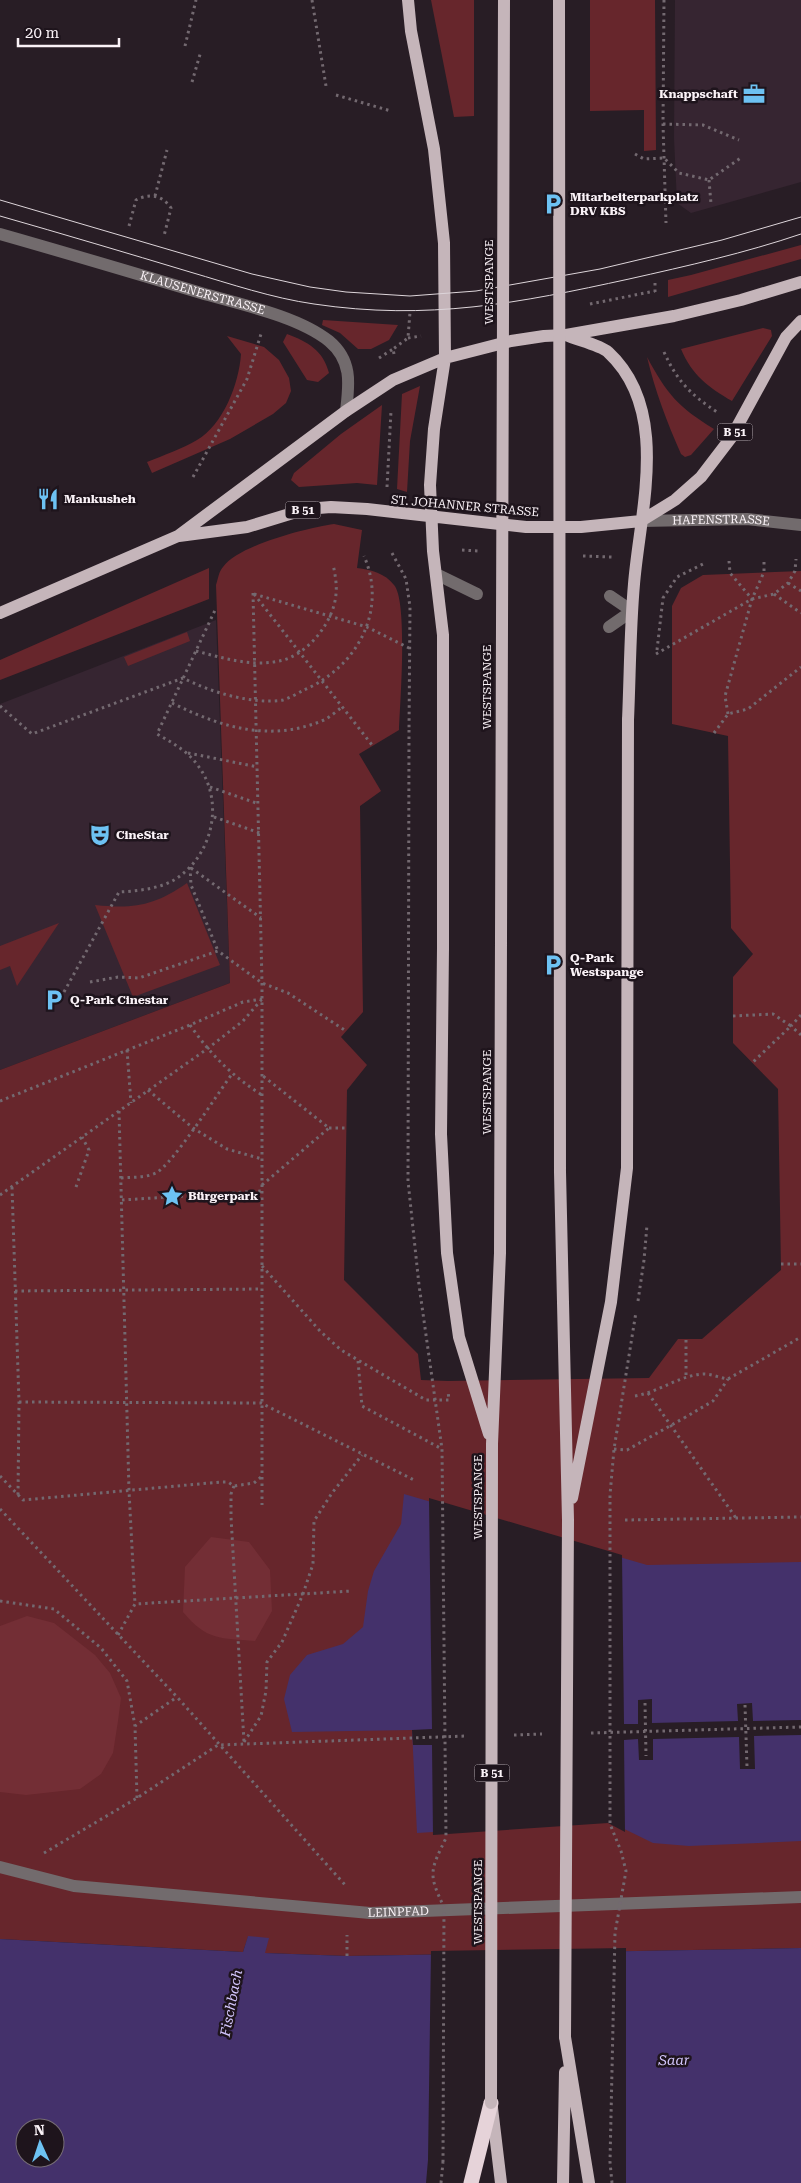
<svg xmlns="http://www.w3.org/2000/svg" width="801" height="2183" viewBox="0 0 801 2183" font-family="'Roboto Serif',serif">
	<rect width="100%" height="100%" fill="#281d25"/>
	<path fill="#362531" d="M675 0H801V182L691 213 677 203 674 138Z
		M216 620 230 983 0 1070V704Z"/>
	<path fill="#67262c" d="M431 0H474V116L454 117Z
		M590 0H655L656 150 644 151V110L590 111Z
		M801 245V259L668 297V280L691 275Z
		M323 320 398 325 389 340 371 349H358L340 333 322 325Z
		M763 328 771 330 772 336 732 401C708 387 692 375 681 349Z
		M287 334C308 342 323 350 329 373L318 382 307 380 283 342Z
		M227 336 264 347 279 360 289 378 291 391 286 403 273 414 230 439 152 473 147 462C164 455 182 449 197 440 223 425 239 384 241 354Z
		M647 357C667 394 678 407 714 429L691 455 685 457 681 454C667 422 655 391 647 357Z
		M420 386 410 441 407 492 397 489 402 394Z
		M382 405 377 485 357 483 299 487 291 480 294 473 341 434Z
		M334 524 362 530 357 568C371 570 385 573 394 585 408 601 400 704 399 730L359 754 381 791 360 806 363 1012 341 1037 367 1065 347 1090 344 1280 418 1354 421 1380 448 1381 649 1378 678 1339H702L781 1270 778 1089 733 1043V977L753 954 731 928 728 736 672 724V606L681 588 703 575 801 571V1948L347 1956 265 1953 248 1937 243 1952 0 1939V1070L230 983 216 585C218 579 219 571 223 567 239 545 307 528 334 524Z
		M209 568V599L0 680V660Z
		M187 632 190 641 128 666 124 657Z
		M187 883 220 965 133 997 95 905C134 909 154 906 187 883Z
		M59 923 17 986 10 966 0 970V946Z"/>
	<path fill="#732e35" d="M211 1537 249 1542 270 1570 272 1611 255 1641C221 1638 207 1641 183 1612L185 1567Z
		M27 1616 54 1623 95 1655 110 1673 121 1698 118 1721 113 1753 101 1774 80 1789 26 1795 0 1792V1626Z"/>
	<path fill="#44316b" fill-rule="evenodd" d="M404 1494 647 1565 801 1562V1841L689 1846 653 1843 608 1821 417 1833 412 1730 292 1732 284 1699 290 1675 307 1655 343 1644 363 1627 368 1591 374 1571 401 1524Z
		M248 1936 269 1938 265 1953 347 1956 801 1948V2183H0V1939L243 1952ZM25 2128H55V2158H25Z"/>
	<path fill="#281d25" d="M429 1498 622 1555 624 1724H638V1700L652 1699V1723L738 1721 737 1704 752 1703 753 1721 801 1720V1735L754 1736 755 1769H740L739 1737 653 1739V1760H639L638 1739 624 1740 625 1832 608 1823 433 1835 432 1745H413L412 1730 432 1729Z
		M626 1948V2183H426L428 2160 431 1951Z"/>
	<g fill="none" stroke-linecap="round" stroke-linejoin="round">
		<path stroke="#736970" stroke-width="3" stroke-dasharray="2.5 4" stroke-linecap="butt" d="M312 0 326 86
			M664 0 663 124 666 223
			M185 46 196 0
			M192 82 201 51
			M336 95 391 111
			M663 124 703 125 739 140
			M635 154 644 159 664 158 679 173 709 180 742 157
			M709 180 711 204
			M155 196 167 150
			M129 226 136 200C150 193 162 195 171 208L164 236
			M655 283V292
			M590 304 655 291
			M408 338 421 336
			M664 352C677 381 691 395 717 412
			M394 354 393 349 408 338 410 312
			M379 358 393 349
			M193 477 247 379 261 334
			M387 487 391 411
			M462 550 479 551
			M392 553 406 579 410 607 409 730
			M583 556 612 557
			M729 561 730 573 752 599
			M788 583 801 591
			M253 593 262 983V1505
			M254 594 372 745
			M254 594 367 627 409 648
			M774 594 801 613
			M657 650 663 598 677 577 703 564
			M196 651C223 658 252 667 279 661 307 656 334 622 336 594 337 584 335 574 333 564
			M656 654 752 599 774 594 788 583 795 571 796 559
			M172 703C221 727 270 743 324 720 330 717 337 711 342 707
			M0 706 32 734 183 678C210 692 253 705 283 700 290 698 298 693 304 690 357 667 388 611 364 556
			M728 714 725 696 752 599 764 572V560
			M714 733 728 714 748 709 801 667
			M188 753 258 767
			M210 787 259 804
			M214 817 260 833
			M190 867 191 885 218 951
			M191 868 261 918
			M90 982 118 977 139 978 218 951 262 983 288 993 346 1031
			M64 992 119 892C137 891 158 889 174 880 212 857 225 803 199 767 189 752 173 743 157 734L216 608
			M801 1015 791 1026 801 1035
			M733 1016 773 1014 791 1026 753 1062
			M190 1025C210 1054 232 1076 262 1095
			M127 1050 131 1103
			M148 1090 193 1128 227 1149 262 1159
			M0 1101 190 1025 243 1002 262 999
			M119 1111 129 1491 135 1604
			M329 1128H345
			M121 1178C133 1177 145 1178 156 1173 173 1164 218 1093 232 1074
			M262 1185 329 1128 263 1076
			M12 1187 19 1402 18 1495
			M76 1187 89 1150 82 1137
			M0 1195 207 1049 243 1021 262 999
			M122 1200 262 1191
			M781 1264H801
			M262 1266 320 1331 341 1350 426 1400H449L448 1391
			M15 1291 262 1289
			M686 1340V1377
			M358 1361 362 1406 442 1449
			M648 1393 736 1518
			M635 1396C659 1392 680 1375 704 1374 712 1374 720 1378 728 1379L801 1337
			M19 1402 261 1403 414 1480
			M684 1418 713 1401 728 1379
			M0 1476 23 1500 221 1482H228L234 1486 254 1483 261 1477
			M234 1486 231 1494V1517L244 1742
			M0 1509 177 1697 346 1886
			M625 1520 801 1517
			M0 1601 54 1609 101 1648 127 1681 135 1726
			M118 1635 135 1604 352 1591
			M645 1703 646 1756
			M745 1705 747 1767
			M591 1733 801 1727
			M514 1735 542 1734
			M244 1742 261 1716 266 1691 267 1662 282 1642 303 1594 313 1564 314 1521 332 1493 362 1455
			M137 1798 135 1726 177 1697
			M44 1853 137 1798 218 1745 467 1736
			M347 1956V1935
			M441 2183 443 2162"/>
		<g stroke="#726b6d" stroke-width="12">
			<path d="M436 574 477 594"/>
			<path d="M609 627 632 611 610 596"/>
			<path id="s1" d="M0 1867 74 1886 370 1913 801 1897"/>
		</g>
		<path stroke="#726b6d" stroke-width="12" id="s2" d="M0 234C67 253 134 273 201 293 239 304 298 316 329 341 353 361 349 385 346 411"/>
		<path stroke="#726b6d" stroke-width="12" id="s3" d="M641 521 747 519 801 525"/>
		<path stroke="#c5b5ba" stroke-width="12" d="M408 0 411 31 434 149 444 243 445 358 434 429 430 485 433 551 443 635V948
			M566 335C577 340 600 345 608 352 671 410 640 510 634 584 630 629 630 675 628 720
			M179 536 247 527 306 509 331 507 367 509 526 527H581L641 521 675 500 701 477 740 426 738 425 786 337 801 321
			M0 613 178 536 346 411 393 380 445 358 511 341 544 336 566 335 674 316 741 300 801 282
			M565 2037 589 2183
			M492 2108 501 2183
			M563 2183 565 2072"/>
		<path stroke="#e6d3d9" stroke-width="15" d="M471 2183 491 2103"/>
		<path stroke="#ddd5da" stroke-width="1" d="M0 200 252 274 310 287 346 292 410 296 476 291 600 269 722 240 801 217
			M0 216C63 234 127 253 190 272 231 284 272 298 314 304 428 321 519 303 629 279 687 266 745 253 801 234"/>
		<path stroke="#736970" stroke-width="3" stroke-dasharray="2.5 4" stroke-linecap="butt" d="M409 730 408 1181 419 1285 442 1449 446 1838C430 1871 428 1874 444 1907L443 2162
			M638 1301 644 1260 647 1225
			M614 1449 627 1450 684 1418
			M612 2183 610 2162 615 1933 626 1871 621 1851 610 1824V1495L614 1449 636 1312"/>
		<path stroke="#c5b5ba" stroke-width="12" d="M559 0 560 1172 568 1520 565 2037
			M443 948 441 1134 447 1253 459 1337 489 1434
			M572 1498 611 1302 627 1168 628 720
			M491 2103 492 1444 500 1253 504 0"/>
	</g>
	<defs>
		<g id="office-bare" transform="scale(1.725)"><path d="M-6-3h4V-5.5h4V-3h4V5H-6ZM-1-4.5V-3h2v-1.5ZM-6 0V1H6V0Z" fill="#6dc2f3" stroke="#1e141c" stroke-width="2.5" paint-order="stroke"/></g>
		<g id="parking-bare" transform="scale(1.725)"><path d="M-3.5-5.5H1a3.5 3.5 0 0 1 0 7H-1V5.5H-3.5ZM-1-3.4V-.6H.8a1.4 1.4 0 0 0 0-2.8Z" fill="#6dc2f3" stroke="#1e141c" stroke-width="2.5" paint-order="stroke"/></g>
		<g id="restaurant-bare" transform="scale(1.725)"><path d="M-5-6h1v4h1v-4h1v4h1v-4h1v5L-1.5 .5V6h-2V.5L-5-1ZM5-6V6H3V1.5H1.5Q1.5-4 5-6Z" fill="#6dc2f3" stroke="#1e141c" stroke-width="2.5" paint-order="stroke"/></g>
		<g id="theatre-bare" transform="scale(1.725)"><path d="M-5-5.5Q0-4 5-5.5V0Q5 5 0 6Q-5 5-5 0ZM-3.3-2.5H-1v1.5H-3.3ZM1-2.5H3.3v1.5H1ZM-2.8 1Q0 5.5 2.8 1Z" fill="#6dc2f3" stroke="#1e141c" stroke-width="2.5" paint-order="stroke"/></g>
		<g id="sight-bare" transform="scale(1.725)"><path d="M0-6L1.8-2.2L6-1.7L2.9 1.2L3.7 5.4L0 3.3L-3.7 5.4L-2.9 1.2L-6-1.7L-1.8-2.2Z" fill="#6dc2f3" stroke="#1e141c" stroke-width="2.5" paint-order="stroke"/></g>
	</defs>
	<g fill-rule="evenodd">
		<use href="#office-bare" x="754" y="94"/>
		<use href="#parking-bare" x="553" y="204"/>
		<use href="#restaurant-bare" x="48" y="499"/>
		<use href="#theatre-bare" x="100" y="835"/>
		<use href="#parking-bare" x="553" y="965"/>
		<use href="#parking-bare" x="54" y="1000"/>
		<use href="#sight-bare" x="172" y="1196"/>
	</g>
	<g text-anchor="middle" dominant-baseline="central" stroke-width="5" stroke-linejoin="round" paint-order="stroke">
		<g fill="#1e141c" stroke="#b8afb5" stroke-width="1">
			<rect x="717.5" y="423.5" width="35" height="17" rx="4"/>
			<rect x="285.5" y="501.5" width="35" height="17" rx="4"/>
			<rect x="474.5" y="1764.5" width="35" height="17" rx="4"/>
		</g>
		<g font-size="11" font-weight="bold" fill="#faf2f7">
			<text x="735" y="432">B 51</text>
			<text x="303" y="510">B 51</text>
			<text x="492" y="1773">B 51</text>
		</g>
		<g font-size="12" font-weight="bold" fill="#faf2f7" stroke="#1e141c" text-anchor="start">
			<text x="738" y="94" text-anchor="end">Knappschaft</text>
			<text x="570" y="197">Mitarbeiterparkplatz<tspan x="570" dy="14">DRV KBS</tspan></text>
			<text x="64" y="499">Mankusheh</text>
			<text x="116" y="835">CineStar</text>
			<text x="570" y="958">Q-Park<tspan x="570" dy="14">Westspange</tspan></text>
			<text x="70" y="1000">Q-Park Cinestar</text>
			<text x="188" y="1196">Bürgerpark</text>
		</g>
		<g font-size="12" fill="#faf2f7" stroke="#1e141c">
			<text transform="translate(489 282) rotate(-90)">WESTSPANGE</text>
			<text stroke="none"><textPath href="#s2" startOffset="211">KLAUSENERSTRASSE</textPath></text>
			<text transform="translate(465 506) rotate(5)">ST. JOHANNER STRASSE</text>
			<text stroke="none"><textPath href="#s3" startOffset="80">HAFENSTRASSE</textPath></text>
			<text transform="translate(487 687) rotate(-90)">WESTSPANGE</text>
			<text transform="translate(487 1092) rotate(-90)">WESTSPANGE</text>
			<text transform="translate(478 1497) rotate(-90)">WESTSPANGE</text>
			<text transform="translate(478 1902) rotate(-90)">WESTSPANGE</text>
			<text stroke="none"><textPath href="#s1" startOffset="402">LEINPFAD</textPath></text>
		</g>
		<g font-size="14" font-style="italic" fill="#d4c7fe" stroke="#1e141c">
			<text transform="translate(231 2003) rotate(-79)">Fischbach</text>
			<text transform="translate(674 2060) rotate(-1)">Saar</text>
		</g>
	</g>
	<g transform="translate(40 2143) rotate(357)"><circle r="24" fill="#1e141c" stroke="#766d74"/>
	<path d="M0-4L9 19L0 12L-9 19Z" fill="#6dc2f3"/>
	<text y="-8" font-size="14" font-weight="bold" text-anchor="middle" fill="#faf2f7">N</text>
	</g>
	<path d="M18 38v8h101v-8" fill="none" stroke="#faf2f7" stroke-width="2.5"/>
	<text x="25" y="38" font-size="15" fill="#faf2f7" stroke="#1e141c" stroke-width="4" paint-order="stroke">20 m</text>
</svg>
